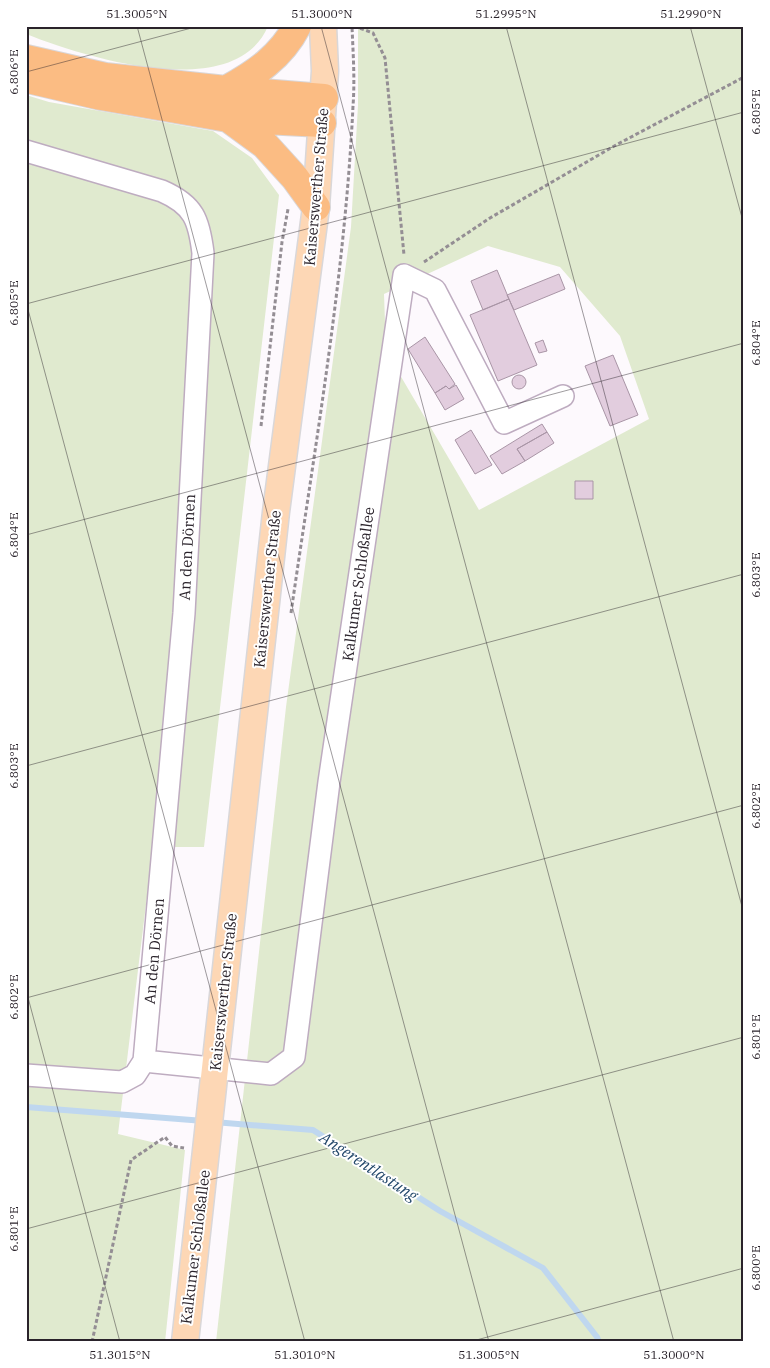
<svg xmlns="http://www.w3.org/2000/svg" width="770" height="1368" viewBox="0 0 770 1368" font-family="'IBM Plex Serif',serif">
	<rect width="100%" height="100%" fill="#fdf9fd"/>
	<path fill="#e0eacf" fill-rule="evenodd" d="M26 26H268C235 105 84 57 26 34Z
		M358 26H744V1342H216L286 707 351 227 358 105ZM488 246 560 267 620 336 649 419 479 510 386 351 384 294Z
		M26 95 49 102 213 131 252 158 279 195 204 847H153L118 1134 185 1150 165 1342H26Z"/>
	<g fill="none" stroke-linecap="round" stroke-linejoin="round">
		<path stroke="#bfd7ef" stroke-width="6" d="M26 1107 204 1121
			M214 1122 313 1130 440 1211 543 1268 597 1337 599 1342"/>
	</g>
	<path fill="#e2cdde" stroke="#a995a6" d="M497 270 509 299 483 310 471 281Z
		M559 274 565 289 514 310 507 295Z
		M509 299 537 365 498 381 470 315Z
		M425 337 455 384 449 389 446 386 435 393 408 349Z
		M543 340 547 351 539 353 535 343Z
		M613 355 638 415 610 426 585 366Z
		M512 382a7 7 0 1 1 14 0a7 7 0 1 1-14 0Z
		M456 385 464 399 445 410 435 393 446 386 449 389Z
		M542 424 547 432 517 449 525 461 502 474 490 456Z
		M471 430 492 465 475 474 455 440Z
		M547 432 554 443 525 461 517 449Z
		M575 481H593V499H575Z"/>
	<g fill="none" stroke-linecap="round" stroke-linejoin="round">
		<g stroke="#beacc0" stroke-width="24">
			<path id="minor" d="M26 151 162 191C194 205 199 220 203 253L184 613 144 1061
				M26 1075 122 1082 135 1075 144 1061 271 1074 294 1057 329 782 404 275 435 290 504 423 563 396"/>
		</g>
		<g stroke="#d9d7d9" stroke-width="29">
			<path id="major" d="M185 1342 276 512 316 207 325 71 323 26"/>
		</g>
		<g stroke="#d9d7d9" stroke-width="30">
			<path id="highway" d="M26 59 105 77 226 90 324 98
				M28 79 101 96 228 118 322 123
				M226 90C255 74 281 57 297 26
				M228 118 265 145 295 178 316 207"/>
		</g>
		<path stroke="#948e94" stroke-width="3" stroke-dasharray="4 2.5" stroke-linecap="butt" d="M354 26 373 33 385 58 404 255
			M424 262 490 218 616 145 744 77
			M261 426 282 242 288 209
			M291 613C315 445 345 276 353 106 355 79 353 53 352 26
			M92 1342 131 1160 165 1137 172 1146 184 1148"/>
		<use href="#minor" stroke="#fff" stroke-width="21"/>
		<use href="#major" stroke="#fdd7b5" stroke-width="26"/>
		<use href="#highway" stroke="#fbbc83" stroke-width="28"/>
	</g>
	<path fill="none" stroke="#2a232b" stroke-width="1" stroke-opacity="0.45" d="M137 26 489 1342M321 26 674 1342M506 26 744 914M690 26 744 225M26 72 199 26M26 302 305 1342M26 304 744 112M26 535 744 343M26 766 744 574M26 990 120 1342M26 998 744 805M26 1229 744 1037M469 1342 744 1268"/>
	<g text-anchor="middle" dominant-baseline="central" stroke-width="4" stroke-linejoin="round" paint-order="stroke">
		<g font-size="15" fill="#2a232b" stroke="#fff">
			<text transform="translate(316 187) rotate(-85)">Kaiserswerther Straße</text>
			<text transform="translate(187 547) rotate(-87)">An den Dörnen</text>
			<text transform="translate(358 584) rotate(-82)">Kalkumer Schloßallee</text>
			<text transform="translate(267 589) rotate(-84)">Kaiserswerther Straße</text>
			<text transform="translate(154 951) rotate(-85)">An den Dörnen</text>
			<text transform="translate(223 992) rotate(-84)">Kaiserswerther Straße</text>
			<text transform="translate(195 1247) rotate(-83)">Kalkumer Schloßallee</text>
		</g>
		<g font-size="16" font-style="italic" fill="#22476a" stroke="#fff">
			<text transform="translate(369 1166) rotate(33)">Angerentlastung</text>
		</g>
	</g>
	<rect width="770" height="1368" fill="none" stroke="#ffffff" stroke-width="55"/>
	<rect x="28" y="28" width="714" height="1312" fill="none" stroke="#2a232b" stroke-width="2"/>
	<g font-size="12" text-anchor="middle" fill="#2a232b">
		<text x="137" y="18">51.3005°N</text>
		<text x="322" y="18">51.3000°N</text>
		<text x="506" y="18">51.2995°N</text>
		<text x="691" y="18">51.2990°N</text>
		<text transform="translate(14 72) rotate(-90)" y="4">6.806°E</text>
		<text transform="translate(756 112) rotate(-90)" y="4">6.805°E</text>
		<text transform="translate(14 303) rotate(-90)" y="4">6.805°E</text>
		<text transform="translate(756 343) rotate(-90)" y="4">6.804°E</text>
		<text transform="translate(14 535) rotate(-90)" y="4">6.804°E</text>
		<text transform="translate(756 575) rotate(-90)" y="4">6.803°E</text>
		<text transform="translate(14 766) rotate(-90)" y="4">6.803°E</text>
		<text transform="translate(756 806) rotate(-90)" y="4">6.802°E</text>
		<text transform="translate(14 997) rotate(-90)" y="4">6.802°E</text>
		<text transform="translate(756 1037) rotate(-90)" y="4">6.801°E</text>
		<text transform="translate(14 1229) rotate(-90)" y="4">6.801°E</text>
		<text transform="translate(756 1268) rotate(-90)" y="4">6.800°E</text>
		<text x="120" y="1359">51.3015°N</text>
		<text x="305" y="1359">51.3010°N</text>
		<text x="489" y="1359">51.3005°N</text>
		<text x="674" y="1359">51.3000°N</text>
	</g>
</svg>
